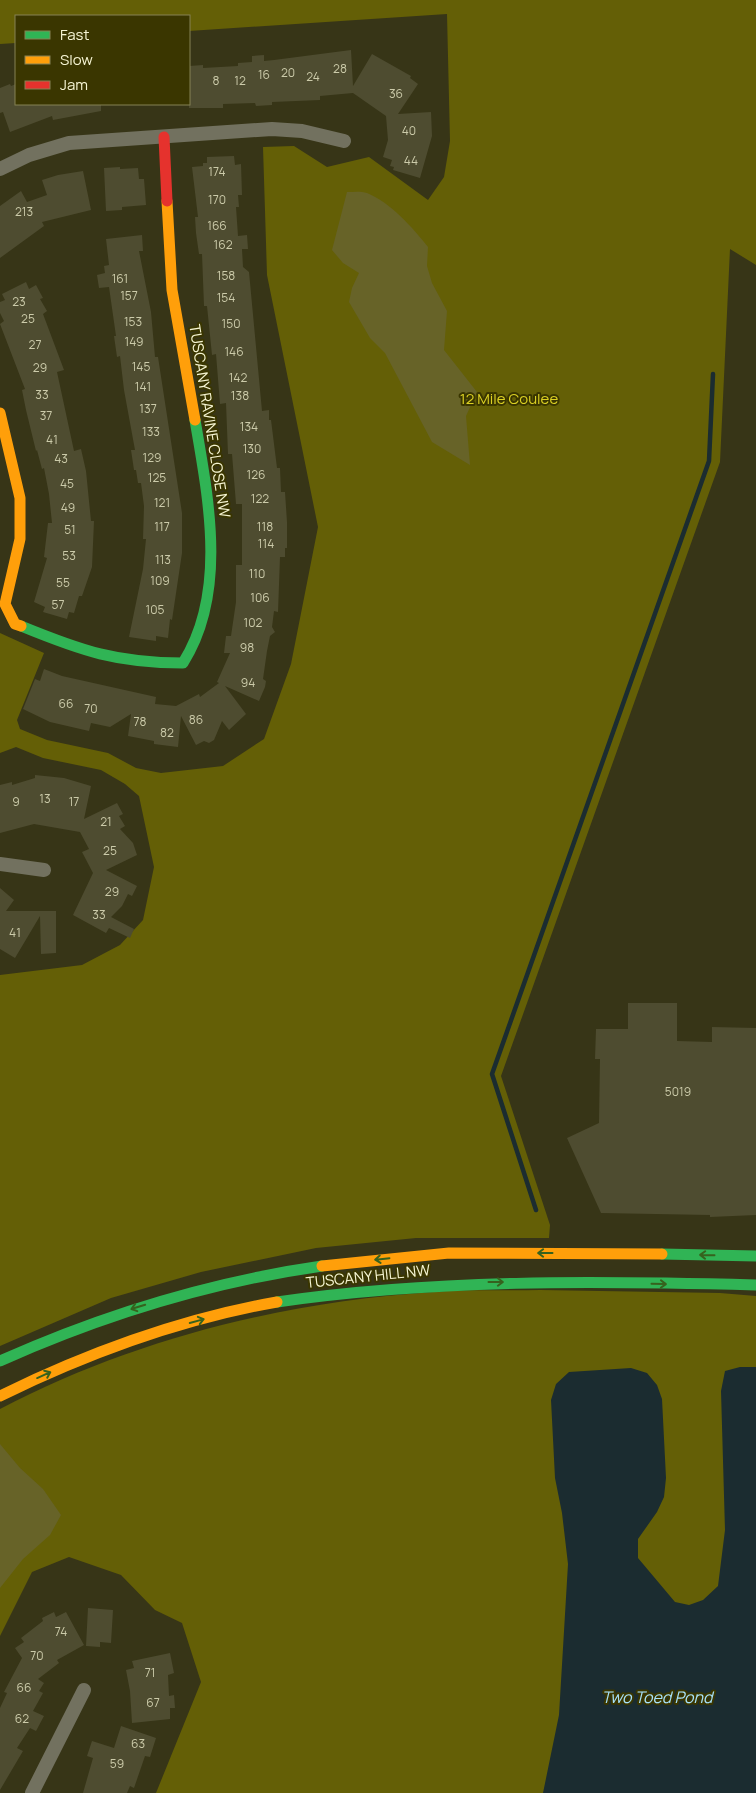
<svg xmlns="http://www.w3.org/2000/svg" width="756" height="1793" viewBox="0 0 756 1793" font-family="Manrope,sans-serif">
	<rect width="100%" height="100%" fill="#373517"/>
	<path fill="#645f06" d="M0 0H756V265L730 249 720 462 501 1076 550 1225 549 1238H416L316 1248 201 1272 111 1298 0 1346V975L82 965 120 945 143 920 154 867 139 796 125 784 101 770 43 758 16 747 0 753V633L44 653 17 720 20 729 47 740 108 753 136 768 161 773 223 766 264 739 291 664 318 527 267 275 263 147 294 146 327 167 369 157 428 200 444 177 450 141 447 14 189 31V16H16V43L0 44Z
		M540 1290 720 1293 756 1296V1793H156L201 1682 182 1623 155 1610 121 1575 69 1557 32 1572 0 1636V1409C134 1339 283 1302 434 1292 469 1289 505 1291 540 1290Z"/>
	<path fill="#676328" d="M347 192C353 192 361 191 367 193 390 202 413 228 428 247L427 266 432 283 447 311 444 350 477 392 466 416 470 465 432 442 385 353 370 338 349 302 352 288 359 273 343 263 332 250Z
		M0 1444 20 1468 43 1489 61 1515 50 1535 23 1559 0 1588Z"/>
	<path fill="#1b2c30" d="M740 1367H756V1793H543L559 1715 568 1564 562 1513 555 1478 551 1400 556 1384 569 1372 631 1368 647 1373 657 1385 662 1399 666 1478 664 1497 657 1512 638 1539V1558L675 1602 689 1605 703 1600 718 1586 725 1530 721 1391 725 1371Z"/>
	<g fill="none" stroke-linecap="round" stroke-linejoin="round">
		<path stroke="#1b2c30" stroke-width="4.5" d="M536 1210 492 1074 709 461 713 374"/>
	</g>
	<path fill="#4e4c30" d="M351 50 353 86 372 54 411 76 410 78 418 84 398 114 431 112 432 136 420 178 393 170 394 167 390 166 392 160 383 157 388 140 386 116 353 93 320 96V100L272 102V105L256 106 255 103 223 104V108H189V66L203 65V68L238 66V63L252 62V56L264 55V61L274 60Z
		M10 84 11 86 16 84V104H101V111L53 120 52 116 10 132 3 112 0 113V88Z
		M234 156 235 165 241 164 242 195H238L239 207H236L238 236 247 235 248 249H242L243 267 249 272 262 411 269 410V420H271L277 468H280L281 492H285L287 522V548H285V557H280L278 612 274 611 272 627 275 632 270 636 267 651 263 679 266 681 265 687 259 701 225 686 246 714 229 730 222 721 214 740 209 743 204 741 196 745 181 716 178 747 154 744V741L128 736 131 714 110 727 91 723 89 731 50 722 23 709 35 679 40 681 44 669 62 676 156 697 155 704 176 706 199 694 200 697 219 683 217 682 230 653H224L226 636H231L236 602V565H242V504H236L232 454H228L226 403 220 404 216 354 212 355 207 306H204L202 254H199L196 233 195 217H198L192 167 203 166V163H207V157Z
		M120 167V169L138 168 139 179H144L146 205 122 207V210L106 211 104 168Z
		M83 171 91 210 42 222 44 226 0 258V206L21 191 27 202 47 195 42 180 58 175Z
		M142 235 143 251H139L151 312 155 357H158L182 513V553L172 620 170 619 168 638 156 636V641L129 637 143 569 146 539H143L144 506 141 483H138L136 470H134L131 450H135L124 390 120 356 117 357 114 336H116L109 287 99 288 97 275 105 273 104 266 109 265 106 239Z
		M26 282 29 289 36 285 43 298 40 299 47 311 43 314 64 370 57 372 74 451 81 449 86 471 91 521H94L92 567 82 596H79L74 613 69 612 67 619 43 612 45 607 34 602 47 558 44 557 48 523H52L49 494 44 468 42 469 37 450 36 451 26 410 22 390 25 389 0 324 4 321 0 313V302L5 300 2 294Z
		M35 775 64 778 91 786 84 819 117 803 123 814 119 816 125 826 120 829 133 843 137 855 106 870 137 886 132 896 128 894 122 906 111 917 134 929 130 938 109 928 106 933 73 915 93 873 82 852 89 849 80 832 34 824 0 833V785L12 782V785L35 778Z
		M0 888 14 900 6 911H56V953L41 954 40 916 15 958 0 949Z
		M628 1003H677V1041L712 1042V1027L756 1028V1215L710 1217V1215L601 1213 567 1138 599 1123 600 1059H595L596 1029H628Z
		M88 1608 113 1610 111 1643 100 1642V1647L86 1646Z
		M54 1612 56 1617 66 1612 84 1645 57 1660 59 1663 38 1679 44 1683 39 1691 43 1693 33 1711 44 1716 36 1731 30 1728 17 1748 23 1751 0 1790V1708L7 1693 4 1692 22 1658 15 1648 24 1642 21 1638 43 1621 42 1618Z
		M170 1653 174 1673 168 1675 169 1696 174 1695 175 1708H170V1719L132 1723 130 1691 126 1670 134 1668 132 1661Z
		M121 1726 156 1738 150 1757 145 1756 134 1788 130 1786 127 1793H83L93 1758 87 1756 92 1741 114 1748Z"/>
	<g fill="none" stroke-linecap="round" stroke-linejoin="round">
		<path stroke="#72715f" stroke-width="14" d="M0 169 29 155 69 143 272 129 302 131 344 141
			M0 864 44 870
			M32 1793 84 1690"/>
		<path stroke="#30b455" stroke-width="11" d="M21 626C82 651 117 663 183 663 228 592 208 497 195 420
			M662 1254 756 1256
			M277 1302C436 1279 595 1281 756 1285
			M0 1361C103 1315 210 1282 322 1266"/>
		<path stroke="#ff9f0a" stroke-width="11" d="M167 201 172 290 195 420
			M0 413 20 498V539L5 604 15 624 21 626
			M322 1266 449 1253 662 1254
			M0 1396C88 1353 180 1319 277 1302"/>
		<path stroke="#e5322d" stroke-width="11" d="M164 137 167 201"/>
	</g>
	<defs><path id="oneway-shaft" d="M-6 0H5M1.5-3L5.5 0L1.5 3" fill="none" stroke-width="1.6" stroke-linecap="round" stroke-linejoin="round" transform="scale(1.25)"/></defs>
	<g stroke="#36621e">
		<use href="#oneway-shaft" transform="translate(545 1253) rotate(-180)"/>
		<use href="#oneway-shaft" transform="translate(707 1255) rotate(-179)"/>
		<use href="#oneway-shaft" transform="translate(382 1259) rotate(174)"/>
		<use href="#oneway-shaft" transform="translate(496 1282)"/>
		<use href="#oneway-shaft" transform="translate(659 1284) rotate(1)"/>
		<use href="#oneway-shaft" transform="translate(138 1307) rotate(163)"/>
		<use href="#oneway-shaft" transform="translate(197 1321) rotate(-15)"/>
		<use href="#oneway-shaft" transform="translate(44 1375) rotate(-24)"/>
	</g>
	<g text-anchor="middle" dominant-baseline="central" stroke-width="4" stroke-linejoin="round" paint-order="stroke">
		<g font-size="12" fill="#cccbaa">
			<text x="340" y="68">28</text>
			<text x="288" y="72">20</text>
			<text x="264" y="74">16</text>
			<text x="313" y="76">24</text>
			<text x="216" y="80">8</text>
			<text x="240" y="80">12</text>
			<text x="396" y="93">36</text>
			<text x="409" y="130">40</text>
			<text x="411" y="160">44</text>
			<text x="217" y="171">174</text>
			<text x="217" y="199">170</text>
			<text x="24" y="211">213</text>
			<text x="217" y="225">166</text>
			<text x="223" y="244">162</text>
			<text x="226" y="275">158</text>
			<text x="120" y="278">161</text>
			<text x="129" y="295">157</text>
			<text x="226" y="297">154</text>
			<text x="19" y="301">23</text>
			<text x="28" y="318">25</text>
			<text x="133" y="321">153</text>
			<text x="231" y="323">150</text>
			<text x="134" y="341">149</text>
			<text x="35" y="344">27</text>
			<text x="234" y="351">146</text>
			<text x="141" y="366">145</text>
			<text x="40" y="367">29</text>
			<text x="238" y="377">142</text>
			<text x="143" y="386">141</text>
			<text x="42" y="394">33</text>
			<text x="240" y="395">138</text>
			<text x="148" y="408">137</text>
			<text x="46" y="415">37</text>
			<text x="249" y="426">134</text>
			<text x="151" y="431">133</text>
			<text x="52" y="439">41</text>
			<text x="252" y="448">130</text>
			<text x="152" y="457">129</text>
			<text x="61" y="458">43</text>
			<text x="256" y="474">126</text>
			<text x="157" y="477">125</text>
			<text x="67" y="483">45</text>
			<text x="260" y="498">122</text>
			<text x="162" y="502">121</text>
			<text x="68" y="507">49</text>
			<text x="162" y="526">117</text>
			<text x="265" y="526">118</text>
			<text x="70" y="529">51</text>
			<text x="266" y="543">114</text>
			<text x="69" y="555">53</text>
			<text x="163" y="559">113</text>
			<text x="257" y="573">110</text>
			<text x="160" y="580">109</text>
			<text x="63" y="582">55</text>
			<text x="260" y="597">106</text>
			<text x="58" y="604">57</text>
			<text x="155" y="609">105</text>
			<text x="253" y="622">102</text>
			<text x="247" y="647">98</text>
			<text x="248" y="682">94</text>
			<text x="66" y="703">66</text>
			<text x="91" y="708">70</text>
			<text x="196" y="719">86</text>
			<text x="140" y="721">78</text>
			<text x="167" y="732">82</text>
			<text x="45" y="798">13</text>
			<text x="16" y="801">9</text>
			<text x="74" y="801">17</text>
			<text x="106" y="821">21</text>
			<text x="110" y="850">25</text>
			<text x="112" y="891">29</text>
			<text x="99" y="914">33</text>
			<text x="15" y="932">41</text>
			<text x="678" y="1091">5019</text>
			<text x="61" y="1631">74</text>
			<text x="37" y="1655">70</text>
			<text x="150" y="1672">71</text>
			<text x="24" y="1687">66</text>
			<text x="153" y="1702">67</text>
			<text x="22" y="1718">62</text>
			<text x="138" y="1743">63</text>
			<text x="117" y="1763">59</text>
		</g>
		<g font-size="15" fill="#dbd023" stroke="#3a3600">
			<text x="509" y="398">12 Mile Coulee</text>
		</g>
		<g font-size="15" fill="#f6f5d3" stroke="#3a3600">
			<text transform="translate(210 421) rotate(81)">TUSCANY RAVINE CLOSE NW</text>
			<text transform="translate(368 1276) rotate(-6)">TUSCANY HILL NW</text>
		</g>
		<g font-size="16" font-style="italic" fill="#a8e2fb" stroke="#3a3600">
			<text x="657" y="1697">Two Toed Pond</text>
		</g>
	</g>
	<rect x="15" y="15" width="175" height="90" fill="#3a3600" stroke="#858254"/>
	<rect x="25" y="31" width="25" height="8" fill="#30b455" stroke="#858254"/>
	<text x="60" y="40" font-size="15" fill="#f6f5d3">Fast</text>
	<rect x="25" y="56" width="25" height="8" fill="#ff9f0a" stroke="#858254"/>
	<text x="60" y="65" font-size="15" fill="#f6f5d3">Slow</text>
	<rect x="25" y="81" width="25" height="8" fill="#e5322d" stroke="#858254"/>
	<text x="60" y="90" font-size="15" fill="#f6f5d3">Jam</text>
</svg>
